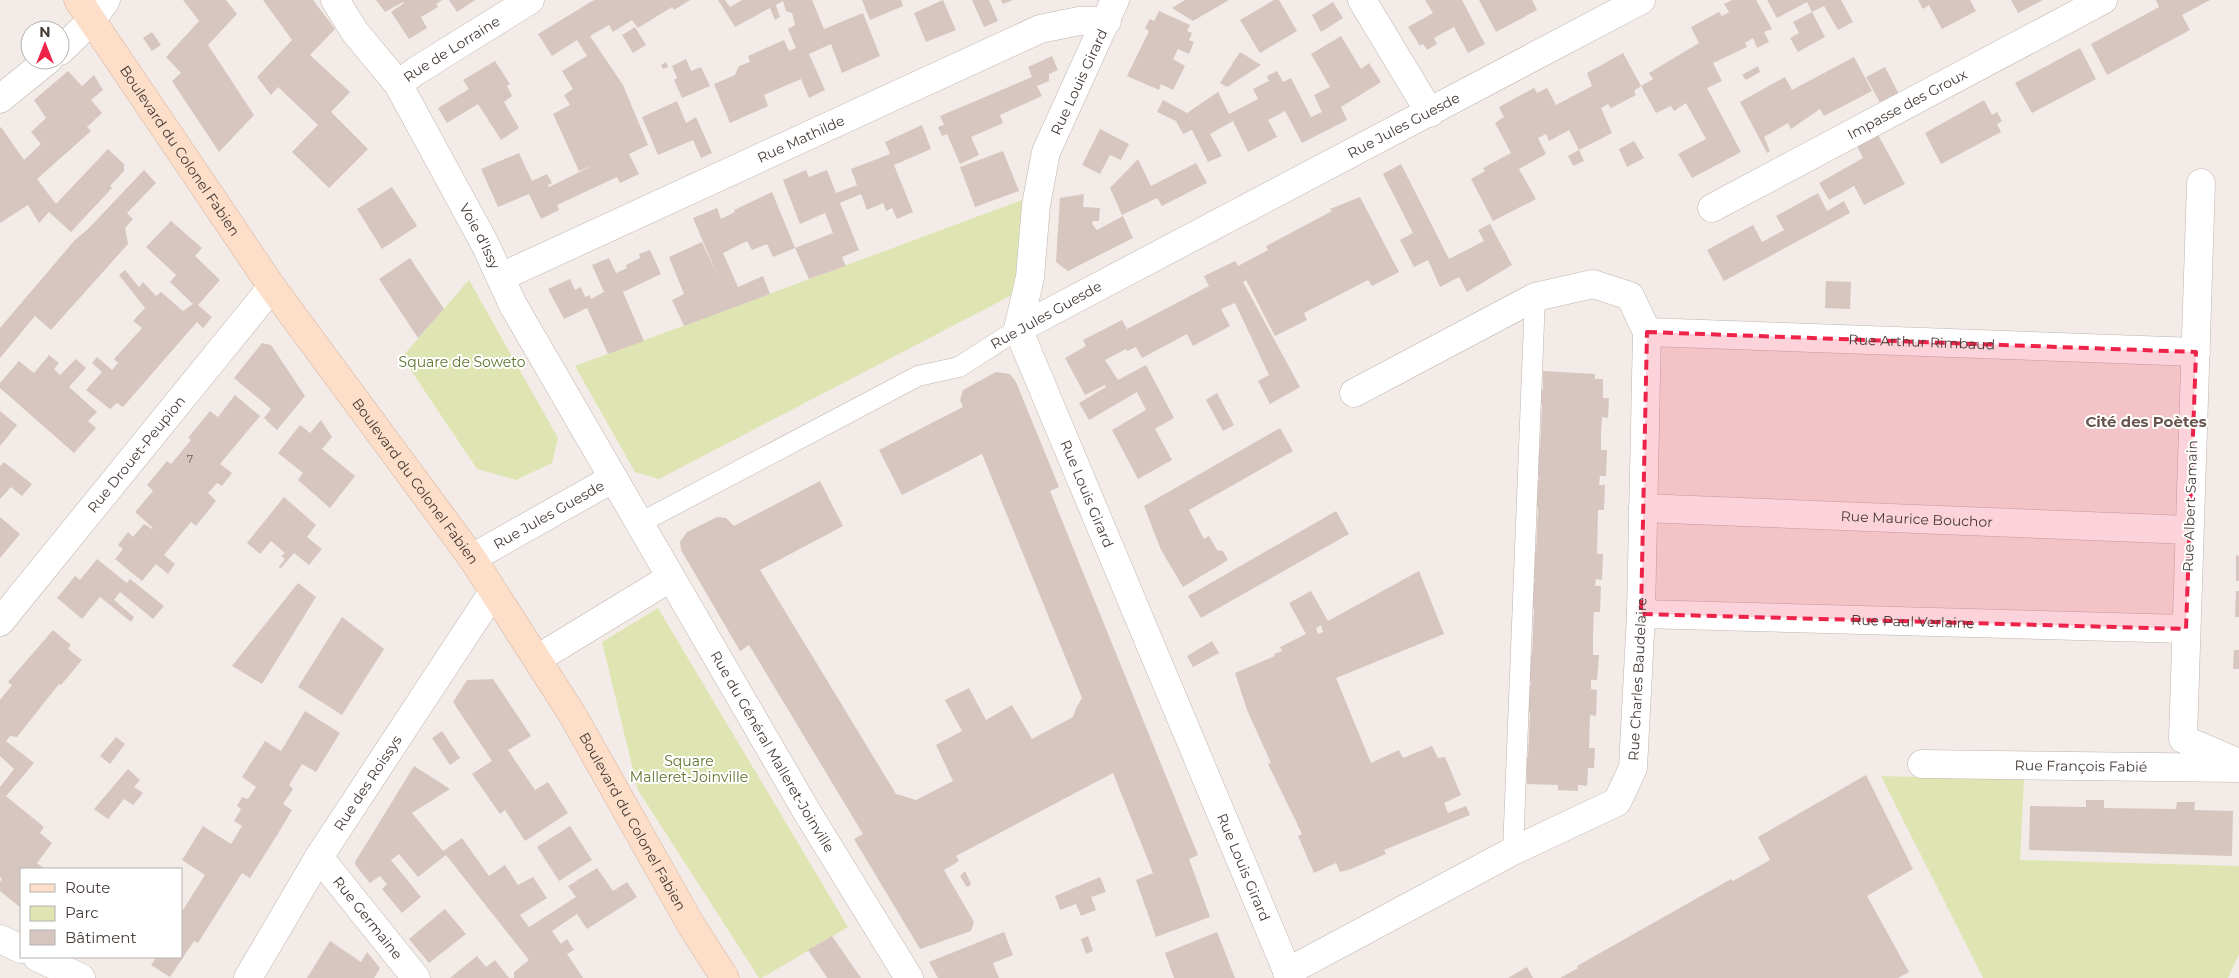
<svg xmlns="http://www.w3.org/2000/svg" width="2239" height="978" viewBox="0 0 2239 978" font-family="Montserrat,sans-serif">
	<rect width="100%" height="100%" fill="#f3ebe7"/>
	<path fill="#dfe5b2" d="M1022 200 1014 294 659 479 635 472 575 366Z
		M469 280 558 438 552 463 516 480 477 469 402 357Z
		M658 608 848 927 762 978H759L638 790 602 642Z
		M1881 776 2024 780 2020 860 2239 866V954L2228 978H1983Z"/>
	<path fill="#d7c6c0" fill-rule="evenodd" d="M183 0H226L237 14 208 45 254 115 219 152 172 81 181 73 166 57 199 21Z
		M263 0H313L335 29 310 55 350 92 331 112 368 149 329 188 292 152 318 125 278 87 271 95 257 77 292 40Z
		M376 0H442L436 4 438 7 421 17 427 28 409 39 391 12 404 3 403 2 385 12Z
		M449 0H475L457 12Z
		M594 0H690L674 10 672 7 638 28 632 20 613 32 609 25 590 36 623 85 648 145 629 154 639 174 620 183 617 177 557 205 559 210 541 219 529 194 498 207 481 169 519 153 532 181 547 174 552 183 548 185 549 187 592 166 579 171 553 114 570 105 564 95 573 89 562 71 587 56 577 40 552 56 538 34Z
		M718 0H725L730 7 742 0H812L824 29 863 13 880 56 842 73 831 44 809 54 825 90 809 98 801 79 764 95 768 106 730 123 714 84 735 75 739 66 750 62 748 56 784 40 789 51 796 48 788 29 795 25 792 13 786 11 783 1 776 5 780 17 775 20 770 8 735 27Z
		M862 0H901L903 6 870 20Z
		M943 0 956 30 926 42 914 13Z
		M972 0H989L998 21 984 27Z
		M1001 0H1013L1003 4Z
		M1185 0H1229L1193 21 1172 8Z
		M1274 0H1279L1297 31 1260 53 1240 20Z
		M1425 0H1462L1485 44 1468 53 1454 27 1434 38 1437 44 1427 50 1423 44 1420 46 1408 27 1433 13Z
		M1479 0H1532L1537 10 1496 32Z
		M1732 0H1756L1772 29 1764 32 1769 42 1757 48 1753 38 1745 43 1747 47 1713 63 1722 81 1707 88 1741 152 1692 178 1678 154 1706 139 1686 103 1674 111 1671 106 1656 113 1641 86 1653 79 1649 73 1699 43 1691 27 1719 12 1722 16 1729 12 1724 4Z
		M1767 0H1841L1853 22 1838 30 1824 6 1812 12 1807 2 1777 18Z
		M1918 0H1970L1976 11 1942 29 1929 5 1923 9Z
		M2011 0H2043L2018 13Z
		M2156 0H2210L2182 15 2190 30 2107 75 2091 44 2159 7Z
		M1333 2 1343 18 1321 32 1312 15Z
		M1159 11 1190 25 1187 31 1192 33 1189 40 1194 42 1189 54 1178 49 1173 59 1185 66 1173 90 1161 84 1159 90 1127 76 1149 31 1145 28 1150 19 1154 21Z
		M1812 12 1825 37 1798 52 1790 38 1799 33 1793 22Z
		M635 27 646 45 633 53 622 35Z
		M152 32 161 45 152 51 143 38Z
		M1341 36 1361 69 1369 63 1381 82 1341 107 1347 120 1302 143 1285 111 1268 120 1277 137 1248 152 1233 121 1210 134 1222 156 1208 162 1192 130 1183 134 1176 121 1157 112 1163 100 1187 113 1218 92 1229 114 1258 99 1253 89 1269 81 1267 76 1277 71 1283 82 1291 78 1311 117 1322 112 1314 95 1330 87 1311 54Z
		M2080 48 2096 79 2032 113 2015 83Z
		M1240 52 1261 65 1227 87 1220 83Z
		M1623 53 1641 86 1634 91 1636 95 1611 108 1608 104 1601 108 1612 133 1579 150 1569 130 1549 141 1546 134 1538 138 1546 154 1519 169 1536 199 1493 221 1471 179 1485 171 1483 168 1511 153 1495 123 1504 117 1499 107 1534 88 1537 93 1547 88 1556 105 1592 86 1587 73Z
		M1052 56 1058 70 1049 74V81L1037 86 1042 96 1000 115 1003 123 971 137 979 155 960 164 947 134 942 136 938 127 944 125 940 116 1032 77 1028 67Z
		M1854 57 1872 91 1824 116 1820 109 1791 129 1788 123 1764 137 1770 151 1767 153 1740 102 1785 77 1792 90Z
		M686 59 691 71 701 67 710 86 682 98 674 80 677 78 672 66Z
		M495 61 510 84 507 86 512 96 504 102 519 128 501 140 478 104 447 123 438 108 469 89 463 80Z
		M666 62 668 67 663 69 661 65Z
		M1758 66 1760 72 1746 80 1742 75Z
		M1885 67 1901 98 1883 108 1866 77Z
		M68 71 82 86 94 75 103 90 91 100 102 113 87 127 91 131 37 179 56 204 108 149 124 164V171L110 186 112 188 71 232 49 212 39 223 28 205 0 223V128L1 127 24 160 41 144 31 132 46 118 34 100Z
		M1984 100 1992 115 1997 112 2002 121 1997 124 2001 132 1941 164 1925 133Z
		M677 101 686 123 696 117 712 153 701 158 693 140 658 155 642 117Z
		M922 125 931 149 894 165 913 212 897 219 892 208 886 211 883 203 867 210 861 194 840 203 859 250 842 257 846 266 809 279 795 248 833 233 825 213 800 224 783 180 806 170 809 177 827 170 836 193 857 185 851 169 890 154 885 142Z
		M1100 129 1129 144 1121 160 1110 155 1100 174 1082 165Z
		M1877 133 1905 184 1864 205 1854 186 1829 200 1819 183 1863 158 1856 144Z
		M1634 141 1644 158 1627 167 1619 149Z
		M1579 150 1584 161 1573 166 1568 156Z
		M1003 151 1019 191 975 207 960 167Z
		M1138 159 1151 186 1196 163 1207 183 1162 206 1157 198 1122 215 1110 188Z
		M1401 164 1449 259 1484 241 1478 230 1490 224 1512 265 1467 292 1459 277 1440 287 1428 260 1414 267 1400 240 1413 233 1383 174Z
		M144 170 156 183 127 213 133 219 125 228 128 244 51 330 35 316 0 358V328L74 241 89 228Z
		M392 187 417 226 382 249 357 209Z
		M772 192 795 248 773 257 767 244 752 250 747 241 723 253 738 287 763 276 770 294 684 326 672 300 684 294 669 257 702 242 719 279 693 218 717 208 721 219 735 212 734 210Z
		M1818 193 1827 211 1844 201 1850 213 1724 281 1707 250 1753 225 1762 242 1784 230 1776 216Z
		M1084 194 1083 207 1100 208 1099 221H1093L1092 224 1097 230 1123 216 1133 238 1068 271 1056 262 1060 198Z
		M1360 197 1399 272 1372 286 1368 280 1304 313 1307 320 1275 336 1246 280 1243 282 1300 387 1270 404 1258 381 1269 375 1235 303 1221 309 1230 326 1193 346 1187 334 1142 358 1136 347 1127 351 1126 349 1105 360 1118 380 1146 365 1174 418 1155 429 1172 460 1138 479 1112 430 1146 410 1137 392 1089 420 1079 403 1106 387 1105 385 1085 395 1065 358 1086 346 1083 340 1122 320 1127 329 1209 286 1204 276 1235 261 1238 266 1268 250 1266 246 1332 211 1330 209Z
		M171 221 202 248 195 256 220 280 198 305 212 317 203 328 197 322 123 407 117 403 110 409 86 390 102 372 92 363 97 357 112 370 118 363 114 359 142 328 133 321 145 308 119 275 125 270 139 287 143 282 156 296 161 292 183 311 193 304 170 282 176 275 146 247Z
		M650 250 661 274 623 292 644 341 608 354 587 308 564 319 548 289 570 279 575 290 581 287 585 297 590 295 591 299 604 292 592 265 609 258 616 273 627 268 626 265 640 258 639 254Z
		M410 258 444 309 418 338 379 279Z
		M1826 281 1851 282 1850 309 1825 308Z
		M262 343 271 345 305 396 277 430 264 418 271 409 234 378Z
		M49 355 59 363 54 369 60 375 76 359 86 368 69 387 97 412 88 421 96 428 74 453 0 388V383L19 361 34 373Z
		M1543 371 1595 374V379H1603V398H1609L1608 418 1602 417 1601 432V450H1607L1606 476H1600L1599 485H1605L1604 510H1598L1597 554H1603L1602 580 1596 579 1595 586H1601L1600 612H1594L1593 633V655H1599L1597 680H1591V689L1597 690 1596 716 1590 715 1589 748H1595L1594 768H1588L1587 786 1578 785V791L1558 790V785L1527 784V772H1523L1524 757H1528L1530 713 1525 712 1527 684 1531 685V681H1527V654L1532 655 1534 609H1529L1530 582H1535V579L1530 578 1531 551H1536L1538 507H1533L1534 480H1539V476H1534L1535 449H1540L1542 404H1537V390H1543Z
		M996 372 1010 374 1016 382 1059 487 1050 491 1198 855 1189 859 1210 917 1156 937 1136 880 1153 873 1113 773 956 856 959 861 944 870 974 922 971 931 920 949 854 839 863 834 749 645 740 651 681 550 680 542 687 532 717 517 726 518 734 526 820 481 843 526 760 570 896 794 916 800 953 781 936 745 962 731 945 700 969 688 986 720 1012 705 1032 739 1073 717 1076 708 1082 698 982 454 902 495 879 450 963 407 960 400 963 390Z
		M1217 393 1234 425 1223 431 1206 400Z
		M235 395 260 416 220 464 232 473 222 486 217 483 208 493 216 501 196 526 191 522 164 555 175 564 168 574 156 564 142 581 115 559 123 549 118 545 128 532 133 537 144 524 152 529 153 528 135 512 153 491 147 485 167 461 171 464 191 440 188 438 210 411 218 417Z
		M0 411 17 425 0 446Z
		M321 420 332 437 322 449 355 476 330 508 298 480 303 473 278 453 300 425 310 433Z
		M1280 428 1293 451 1189 510 1204 539 1209 536 1217 550 1223 551 1228 560 1183 587 1161 550 1144 506Z
		M4 462 32 484 22 496 11 487 0 499V466Z
		M284 497 316 525 307 537 322 549 309 565 294 553 280 569 279 567 285 559 281 556 285 553 271 541 260 554 247 543Z
		M1336 511 1349 534 1201 618 1188 596Z
		M0 517 20 534 0 558Z
		M2236 555 2239 556V581H2236Z
		M97 559 127 583 130 579 164 606 153 619 120 592 114 600 134 617 131 622 100 597 82 619 57 598 75 576 80 580Z
		M1419 571 1444 634 1336 678 1371 763 1399 750 1403 758 1432 746 1438 758 1445 757 1461 795 1444 803 1448 813 1466 806 1470 815 1384 850 1386 854 1351 869 1340 872 1336 863 1314 873 1298 836 1302 834 1268 764 1271 763 1247 710 1235 673 1275 656 1274 654 1282 651 1280 647 1306 634 1289 603 1311 591 1328 621ZM1321 625 1323 632 1318 634 1316 628Z
		M298 583 316 597 262 684 232 666Z
		M2236 591H2239V617H2235Z
		M342 617 384 649 342 715 298 687Z
		M53 630 71 645 68 649 82 660 61 685 59 684 17 737 10 736 6 741 34 763 6 796 44 827 40 833 52 843 37 863 45 869H21V908L0 891V882L2 879 0 877V787L14 769 0 756V700L12 685 8 682Z
		M1212 641 1219 653 1193 667 1187 656Z
		M2234 650H2239V669H2233Z
		M493 679 531 736 508 750 535 790 548 782 568 813 525 841 505 810 500 814 472 774 492 761 453 702 467 680Z
		M305 711 340 733 316 772 302 764 289 785 293 789 283 804 292 810 282 827 250 878 242 873 198 943 194 941 170 977 151 965 155 959 152 957H181V913L205 875 182 860 203 826 231 844 242 826 234 821 241 809 237 806 242 797 248 799 256 787 242 777 265 741 281 751Z
		M442 731 460 758 450 765 432 738Z
		M116 737 125 744 110 764 100 756Z
		M414 766 450 789 412 813 443 851 462 838 489 876 505 865 518 885 533 877 547 898 520 915 529 927 576 897 568 886 597 868 613 891 627 882 637 897 587 929 577 914 552 931 561 944 567 939 574 950 567 954 583 978H514V972L529 960 446 855 418 877 399 854 391 860 421 897 402 913 382 889 387 884 380 876 370 883 356 866 355 862Z
		M128 769 140 780 134 787 143 793 133 805 124 799 108 819 94 809Z
		M1866 775 1913 869 1867 896 1909 972 1898 978H1560L1578 968 1577 966 1731 879 1733 881 1770 860 1758 837Z
		M2086 800H2104V808L2176 809 2177 802H2195L2194 810 2233 811 2232 856 2029 850 2030 806 2086 807Z
		M570 826 592 860 559 881 537 847Z
		M965 871 971 884 968 887 966 886 960 876Z
		M1100 877 1106 892 1091 897 1096 910 1081 916 1076 904 1060 910 1055 896Z
		M445 909 466 934 429 963 409 939Z
		M1004 932 1013 955 993 963 999 978H938L929 962Z
		M1217 932 1235 978H1174L1165 953Z
		M832 936 861 978H827L826 976 808 950Z
		M1088 936 1093 951 1086 954 1081 939Z
		M330 941 361 962 367 952 380 968 374 978H307Z
		M477 956 486 967 495 960 509 978H450Z
		M1527 967 1533 978H1508Z"/>
	<g fill="none" stroke-linecap="round" stroke-linejoin="round">
		<g stroke="#c1b4ad" stroke-width="21">
			<path id="service" d="M638 524 918 376 959 367 1018 329
				M1513 851 1535 297"/>
		</g>
		<g stroke="#c1b4ad" stroke-width="29">
			<g id="minor">
				<path id="s1" d="M335 0 355 32 398 84 485 244 513 305 807 812 909 978"/>
				<path id="s2" d="M1115 0 1046 152 1036 205 1030 277 1018 329 1290 978"/>
				<path d="M1362 0 1430 113"/>
				<path d="M60 51 92 20 106 0"/>
				<path id="s3" d="M398 84 416 71 530 0"/>
				<path d="M0 99 48 60"/>
				<path d="M2201 183 2183 739 2239 763"/>
				<path id="s4" d="M1712 208 2103 0"/>
				<path id="s5" d="M501 277 1040 29 1079 21H1107"/>
				<path id="s6" d="M1647 332 2196 352"/>
				<path id="s7" d="M1643 508 2189 530"/>
				<path id="s8" d="M472 558 612 479"/>
				<path id="s9" d="M1641 614 2186 629"/>
				<path id="s10" d="M0 622 272 287"/>
				<path d="M537 659 670 578"/>
				<path id="s11" d="M1922 764 2238 768"/>
				<path id="s12" d="M319 857 416 978"/>
				<path d="M0 939 21 949"/>
				<path d="M37 957 81 978"/>
				<path id="s13" d="M1287 972 1513 851 1617 802 1633 768 1641 614 1647 332 1630 296 1593 284 1535 297 1354 393"/>
				<path id="s14" d="M248 978 319 857 493 592"/>
			</g>
		</g>
		<g stroke="#c1b4ad" stroke-width="29">
			<g id="tertiary">
				<path id="s15" d="M1018 329 1641 0"/>
			</g>
		</g>
		<g stroke="#d3b19c" stroke-width="29">
			<g id="secondary">
				<path id="s16" d="M78 0 272 287 472 558 572 714 691 925 725 978"/>
			</g>
		</g>
		<use href="#service" stroke="#fff" stroke-width="20"/>
		<use href="#minor" stroke="#fff" stroke-width="28"/>
		<use href="#tertiary" stroke="#fff" stroke-width="28"/>
		<use href="#secondary" stroke="#fcdec9" stroke-width="28"/>
	</g>
	<path fill="#ee234a" fill-opacity="0.2" stroke="#ee234a" stroke-width="4" stroke-dasharray="10 6" stroke-linejoin="round" d="M1647 332 2196 352 2186 629 1641 614Z"/>
	<g text-anchor="middle" dominant-baseline="central" stroke-width="4" stroke-linejoin="round" paint-order="stroke">
		<g font-size="11" fill="#6a5e59">
			<text x="190" y="459">7</text>
		</g>
		<g font-size="14" fill="#463b37" stroke="#fff">
			<text stroke="none"><textPath href="#s3" startOffset="64">Rue de Lorraine</textPath></text>
			<text transform="translate(1079 82) rotate(-65)">Rue Louis Girard</text>
			<text stroke="none"><textPath href="#s4" startOffset="221">Impasse des Groux</textPath></text>
			<text stroke="none"><textPath href="#s15" startOffset="436">Rue Jules Guesde</textPath></text>
			<text stroke="none"><textPath href="#s5" startOffset="330">Rue Mathilde</textPath></text>
			<text stroke="none"><textPath href="#s16" startOffset="182">Boulevard du Colonel Fabien</textPath></text>
			<text stroke="none"><textPath href="#s1" startOffset="278">Voie d'Issy</textPath></text>
			<text transform="translate(1046 315) rotate(-29)">Rue Jules Guesde</text>
			<text stroke="none"><textPath href="#s6" startOffset="275">Rue Arthur Rimbaud</textPath></text>
			<text stroke="none"><textPath href="#s10" startOffset="216">Rue Drouet-Peupion</textPath></text>
			<text stroke="none"><textPath href="#s16" startOffset="588">Boulevard du Colonel Fabien</textPath></text>
			<text stroke="none"><textPath href="#s2" startOffset="525">Rue Louis Girard</textPath></text>
			<text transform="translate(2190 506) rotate(-88)">Rue Albert Samain</text>
			<text stroke="none"><textPath href="#s8" startOffset="88">Rue Jules Guesde</textPath></text>
			<text stroke="none"><textPath href="#s7" startOffset="274">Rue Maurice Bouchor</textPath></text>
			<text stroke="none"><textPath href="#s9" startOffset="272">Rue Paul Verlaine</textPath></text>
			<text stroke="none"><textPath href="#s13" startOffset="498">Rue Charles Baudelaire</textPath></text>
			<text stroke="none"><textPath href="#s1" startOffset="871">Rue du Général Malleret-Joinville</textPath></text>
			<text stroke="none"><textPath href="#s11" startOffset="159">Rue François Fabié</textPath></text>
			<text stroke="none"><textPath href="#s14" startOffset="229">Rue des Roissys</textPath></text>
			<text stroke="none"><textPath href="#s16" startOffset="992">Boulevard du Colonel Fabien</textPath></text>
			<text stroke="none"><textPath href="#s2" startOffset="930">Rue Louis Girard</textPath></text>
			<text stroke="none"><textPath href="#s12" startOffset="78">Rue Germaine</textPath></text>
		</g>
		<g font-size="14" fill="#60742d" stroke="#fff">
			<text x="462" y="362">Square de Soweto</text>
			<text x="689" y="761">Square<tspan x="689" dy="16">Malleret-Joinville</tspan></text>
		</g>
		<g font-size="15" font-weight="bold" fill="#68554e" stroke="#fff">
			<text x="2146" y="421">Cité des Poètes</text>
		</g>
	</g>
	<rect x="20" y="868" width="162" height="90" fill="#ffffff" stroke="#b5b1af"/>
	<rect x="30" y="884" width="25" height="8" fill="#fcdec9" stroke="#b5b1af"/>
	<text x="65" y="893" font-size="15" fill="#463b37">Route</text>
	<rect x="30" y="906" width="25" height="15" fill="#dfe5b2" stroke="#b5b1af"/>
	<text x="65" y="918" font-size="15" fill="#463b37">Parc</text>
	<rect x="30" y="930" width="25" height="15" fill="#d7c6c0" stroke="#b5b1af"/>
	<text x="65" y="943" font-size="15" fill="#463b37">Bâtiment</text>
	<g transform="translate(45 45)"><circle r="24" fill="#ffffff" stroke="#b5b1af"/>
	<path d="M0-4L9 19L0 12L-9 19Z" fill="#ee234a"/>
	<text y="-8" font-size="14" font-weight="bold" text-anchor="middle" fill="#463b37">N</text>
	</g>
</svg>
